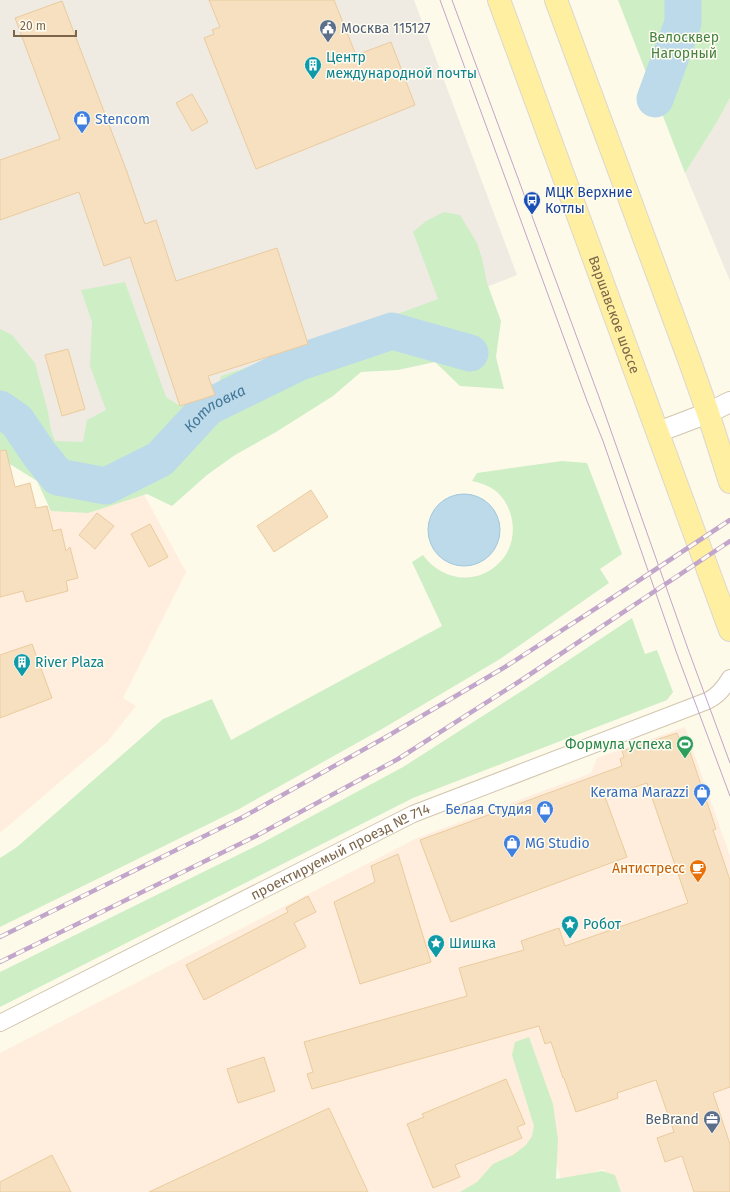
<svg xmlns="http://www.w3.org/2000/svg" width="730" height="1192" viewBox="0 0 730 1192" font-family="'Fira Sans',sans-serif">
	<rect width="100%" height="100%" fill="#fefaea"/>
	<path fill="#fed" d="M0 473 3 477 12 475 15 487 30 483 37 508 47 506 142 491 186 572 123 698 136 706 108 741 0 833Z
		M685 727 730 856V1192H612L604 1169 562 1182 553 1154 471 1192H0V1053L417 838 591 773 597 758Z"/>
	<path fill="#efebe3" d="M0 0H414L517 275 65 456 0 386Z
		M730 98V281L685 173 717 122Z"/>
	<path fill="#ceeec6" d="M618 0H730V98L717 122 685 173Z
		M444 212 460 215 477 243 482 258 487 283 501 321 496 357 504 389 460 386 435 362 398 370 361 372 333 396 276 432 235 455 207 475 172 506 147 494 88 513 51 511 37 481 0 458V329L12 335 35 363 48 412 51 430 55 441 83 442 87 420 106 410 90 366 92 322 81 290 125 282 166 397 180 406 215 395 221 376 316 344 438 299 413 232 426 221Z
		M562 461 587 463 622 554 600 569 609 583 500 659 382 729 239 809 0 927V858L17 847 163 719 212 699 231 740 442 626 412 562 423 555C442 581 477 586 500 562 519 543 516 509 497 492 490 486 481 483 472 481L477 473Z
		M632 618 645 654 657 650 673 692 667 700 413 798 0 1007V972L260 844 403 767 525 689Z
		M529 1037 553 1104 558 1140 556 1179 602 1171 615 1175 621 1192H460L477 1182 493 1164 513 1155 526 1145 532 1136 534 1126 512 1055 515 1042Z"/>
	<path fill="#bcdaea" stroke="#a1c7dd" d="M428 530a36 36 0 1 1 72 0a36 36 0 1 1-72 0Z"/>
	<g fill="none" stroke-linecap="round" stroke-linejoin="round">
		<g stroke="#bcdaea" stroke-width="37">
			<path d="M655 99 683 23V0"/>
			<path id="s1" d="M0 409 17 421 40 455 58 477 106 486 160 459 208 407 300 362 392 331 470 353"/>
		</g>
	</g>
	<path fill="#f6e0bf" stroke="#eacb9e" d="M209 0H334L356 55 391 42 415 105 256 169 204 38 214 34 212 30 220 27Z
		M62 1 127 172 145 224 156 220 176 281 277 248 308 344 208 376 215 395 180 406 130 257 104 266 79 192 0 220V160L60 139 15 18Z
		M192 94 208 122 192 131 176 103Z
		M68 349 85 409 62 416 45 355Z
		M6 450 15 487 30 483 36 508 47 506 53 531 61 529 66 551 70 547 78 578 66 581 68 591 26 602 23 591 0 597V451Z
		M311 490 328 517 274 552 257 526Z
		M97 513 114 526 95 549 79 535Z
		M150 524 168 557 149 567 131 534Z
		M32 644 52 698 0 718V655Z
		M677 733 684 754 690 752 716 829 713 830 730 880V1087L713 1093 730 1144V1192H694L682 1156 665 1162 657 1138 674 1132 656 1080 617 1093 618 1098 576 1112 564 1078H563L551 1042 545 1044 539 1026 312 1089 307 1074 313 1072 304 1042 467 996 459 968 524 950 521 941 559 928 565 946 688 903 647 783 605 797 627 857 451 922 420 840 622 766 620 759 624 757 622 751Z
		M398 854 431 962 360 984 334 902 375 882 371 866Z
		M308 896 316 912 294 923 306 947 204 1000 186 965 288 912 286 908Z
		M264 1057 275 1091 238 1103 227 1069Z
		M506 1079 525 1124 517 1127 522 1138 455 1165 460 1177 433 1188 407 1124 424 1117 422 1114Z
		M329 1108 368 1192H149Z
		M52 1155 71 1192H0V1182Z"/>
	<g fill="none" stroke-linecap="round" stroke-linejoin="round">
		<g stroke="#d2c5ae" stroke-width="18">
			<g id="minor">
				<path id="s2" d="M0 1023 413 814 707 701C718 696 724 688 730 678"/>
			</g>
		</g>
		<g stroke="#d2c5ae" stroke-width="22">
			<path id="tertiary" d="M658 432 708 413 730 402"/>
		</g>
		<g stroke="#ddd7d0" stroke-width="24">
			<g id="primary">
				<path id="s3" d="M499 0 730 630"/>
				<path d="M556 0 690 362 708 413 730 482"/>
			</g>
		</g>
		<use href="#minor" stroke="#fff" stroke-width="16"/>
		<use href="#tertiary" stroke="#fff" stroke-width="20"/>
		<use href="#primary" stroke="#ffefa0" stroke-width="22"/>
		<path stroke="#c1a5ca" stroke-width="1" d="M440 0 587 401 603 441 677 654 730 796
			M452 0 599 397 688 649 730 763"/>
		<g stroke="#c1a5ca" stroke-width="4.5">
			<path id="rail" d="M0 937 243 817 386 737 505 667 632 585 730 520
				M0 962 256 836 398 759 520 681 730 541"/>
		</g>
		<use href="#rail" stroke="#fffdf2" stroke-width="3" stroke-dasharray="9" stroke-linecap="butt"/>
	</g>
	<defs>
		<g id="civic-pin" transform="scale(0.9)"><path d="M0 17L-7.5 6A9.5 9.5 0 1 1 7.5 6Z" fill="#5c6f8a" stroke="#fffdf2"/><path d="M-.6-6.5H3V-4.5H.6V-3L4-1V1h2V6H-6V1h2V-1L-.6-3ZM-1.2 2.5V6h2.4V2.5Z" fill="#fff"/></g>
		<g id="building-pin" transform="scale(0.9)"><path d="M0 17L-7.5 6A9.5 9.5 0 1 1 7.5 6Z" fill="#0f9aa8" stroke="#fffdf2"/><path d="M-4-6H4V6H1V3H-1V6H-4ZM-2.5-4.3h1.7v1.8h-1.7ZM.8-4.3h1.7v1.8H.8ZM-2.5-1h1.7V.8h-1.7ZM.8-1h1.7V.8H.8Z" fill="#fff"/></g>
		<g id="shop-pin" transform="scale(0.9)"><path d="M0 17L-7.5 6A9.5 9.5 0 1 1 7.5 6Z" fill="#3f7fe0" stroke="#fffdf2"/><path d="M-5-2.5h2.3a2.7 3.5 0 0 1 5.4 0H5L5.5 6h-11ZM-1.5-2.5h3a1.5 2.3 0 0 0-3 0Z" fill="#fff"/></g>
		<g id="bus-pin" transform="scale(0.9)"><path d="M0 17L-7.5 6A9.5 9.5 0 1 1 7.5 6Z" fill="#1a4fb4" stroke="#fffdf2"/><path d="M-5-6H5V4H4V6H2V4H-2V6H-4V4H-5ZM-3.5-4V0h7V-4ZM-3.5 1.2v1.5H-2V1.2ZM2 1.2v1.5H3.5V1.2Z" fill="#fff"/></g>
		<g id="stadium-pin" transform="scale(0.9)"><path d="M0 17L-7.5 6A9.5 9.5 0 1 1 7.5 6Z" fill="#2e9e5b" stroke="#fffdf2"/><path d="M0-5a6.5 5 0 1 0 0 10a6.5 5 0 1 0 0-10ZM-3.5-1.8h7v3.6h-7Z" fill="#fff"/></g>
		<g id="cafe-pin" transform="scale(0.9)"><path d="M0 17L-7.5 6A9.5 9.5 0 1 1 7.5 6Z" fill="#e8710a" stroke="#fffdf2"/><path d="M-5.5-4.5H6V0H3Q3 3.5 0 3.5H-2.5Q-5.5 3.5-5.5 0ZM3-3.2v2h1.7v-2ZM-6 4.5H4V6H-6Z" fill="#fff"/></g>
		<g id="sight-pin" transform="scale(0.9)"><path d="M0 17L-7.5 6A9.5 9.5 0 1 1 7.5 6Z" fill="#0f9aa8" stroke="#fffdf2"/><path d="M0-6L1.8-2.2L6-1.7L2.9 1.2L3.7 5.4L0 3.3L-3.7 5.4L-2.9 1.2L-6-1.7L-1.8-2.2Z" fill="#fff"/></g>
		<g id="office-pin" transform="scale(0.9)"><path d="M0 17L-7.5 6A9.5 9.5 0 1 1 7.5 6Z" fill="#5c6f8a" stroke="#fffdf2"/><path d="M-6-3h4V-5.5h4V-3h4V5H-6ZM-1-4.5V-3h2v-1.5ZM-6 0V1H6V0Z" fill="#fff"/></g>
	</defs>
	<g fill-rule="evenodd">
		<use href="#civic-pin" x="328" y="28"/>
		<use href="#building-pin" x="313" y="65"/>
		<use href="#shop-pin" x="82" y="119"/>
		<use href="#bus-pin" x="532" y="200"/>
		<use href="#building-pin" x="22" y="662"/>
		<use href="#stadium-pin" x="685" y="744"/>
		<use href="#shop-pin" x="702" y="792"/>
		<use href="#shop-pin" x="545" y="809"/>
		<use href="#shop-pin" x="512" y="843"/>
		<use href="#cafe-pin" x="698" y="868"/>
		<use href="#sight-pin" x="570" y="924"/>
		<use href="#sight-pin" x="436" y="943"/>
		<use href="#office-pin" x="712" y="1119"/>
	</g>
	<g text-anchor="middle" dominant-baseline="central" stroke-width="3" stroke-linejoin="round" paint-order="stroke">
		<g font-size="14" fill="#4e5e75" stroke="#fffdf2" text-anchor="start">
			<text x="341" y="28">Москва 115127</text>
			<text x="699" y="1119" text-anchor="end">BeBrand</text>
		</g>
		<g font-size="14" fill="#468241" stroke="#fffdf2">
			<text x="684" y="37">Велосквер<tspan x="684" dy="16">Нагорный</tspan></text>
		</g>
		<g font-size="14" fill="#0d838f" stroke="#fffdf2" text-anchor="start">
			<text x="326" y="57">Центр<tspan x="326" dy="16">международной почты</tspan></text>
			<text x="35" y="662">River Plaza</text>
			<text x="583" y="924">Робот</text>
			<text x="449" y="943">Шишка</text>
		</g>
		<g font-size="14" fill="#366cbe" stroke="#fffdf2" text-anchor="start">
			<text x="95" y="119">Stencom</text>
			<text x="689" y="792" text-anchor="end">Kerama Marazzi</text>
			<text x="532" y="809" text-anchor="end">Белая Студия</text>
			<text x="525" y="843">MG Studio</text>
		</g>
		<g font-size="14" fill="#164399" stroke="#fffdf2" text-anchor="start">
			<text x="545" y="192">МЦК Верхние<tspan x="545" dy="16">Котлы</tspan></text>
		</g>
		<g font-size="14" fill="#7c664a" stroke="#fffdf2">
			<text stroke="none"><textPath href="#s3" startOffset="335">Варшавское шоссе</textPath></text>
			<text stroke="none"><textPath href="#s2" startOffset="381">проектируемый проезд № 714</textPath></text>
		</g>
		<g font-size="14" fill="#27864d" stroke="#fffdf2" text-anchor="end">
			<text x="672" y="744">Формула успеха</text>
		</g>
		<g font-size="14" fill="#c56008" stroke="#fffdf2" text-anchor="end">
			<text x="685" y="868">Антистресс</text>
		</g>
		<g font-size="15" font-style="italic" fill="#447898" stroke="#fffdf2">
			<text stroke="none"><textPath href="#s1" startOffset="275">Котловка</textPath></text>
		</g>
	</g>
	<path d="M14 30v6h62v-6" fill="none" stroke="#7c664a" stroke-width="2"/>
	<text x="20" y="30" font-size="12" fill="#7c664a" stroke="#fffdf2" stroke-width="3" paint-order="stroke">20 m</text>
</svg>
